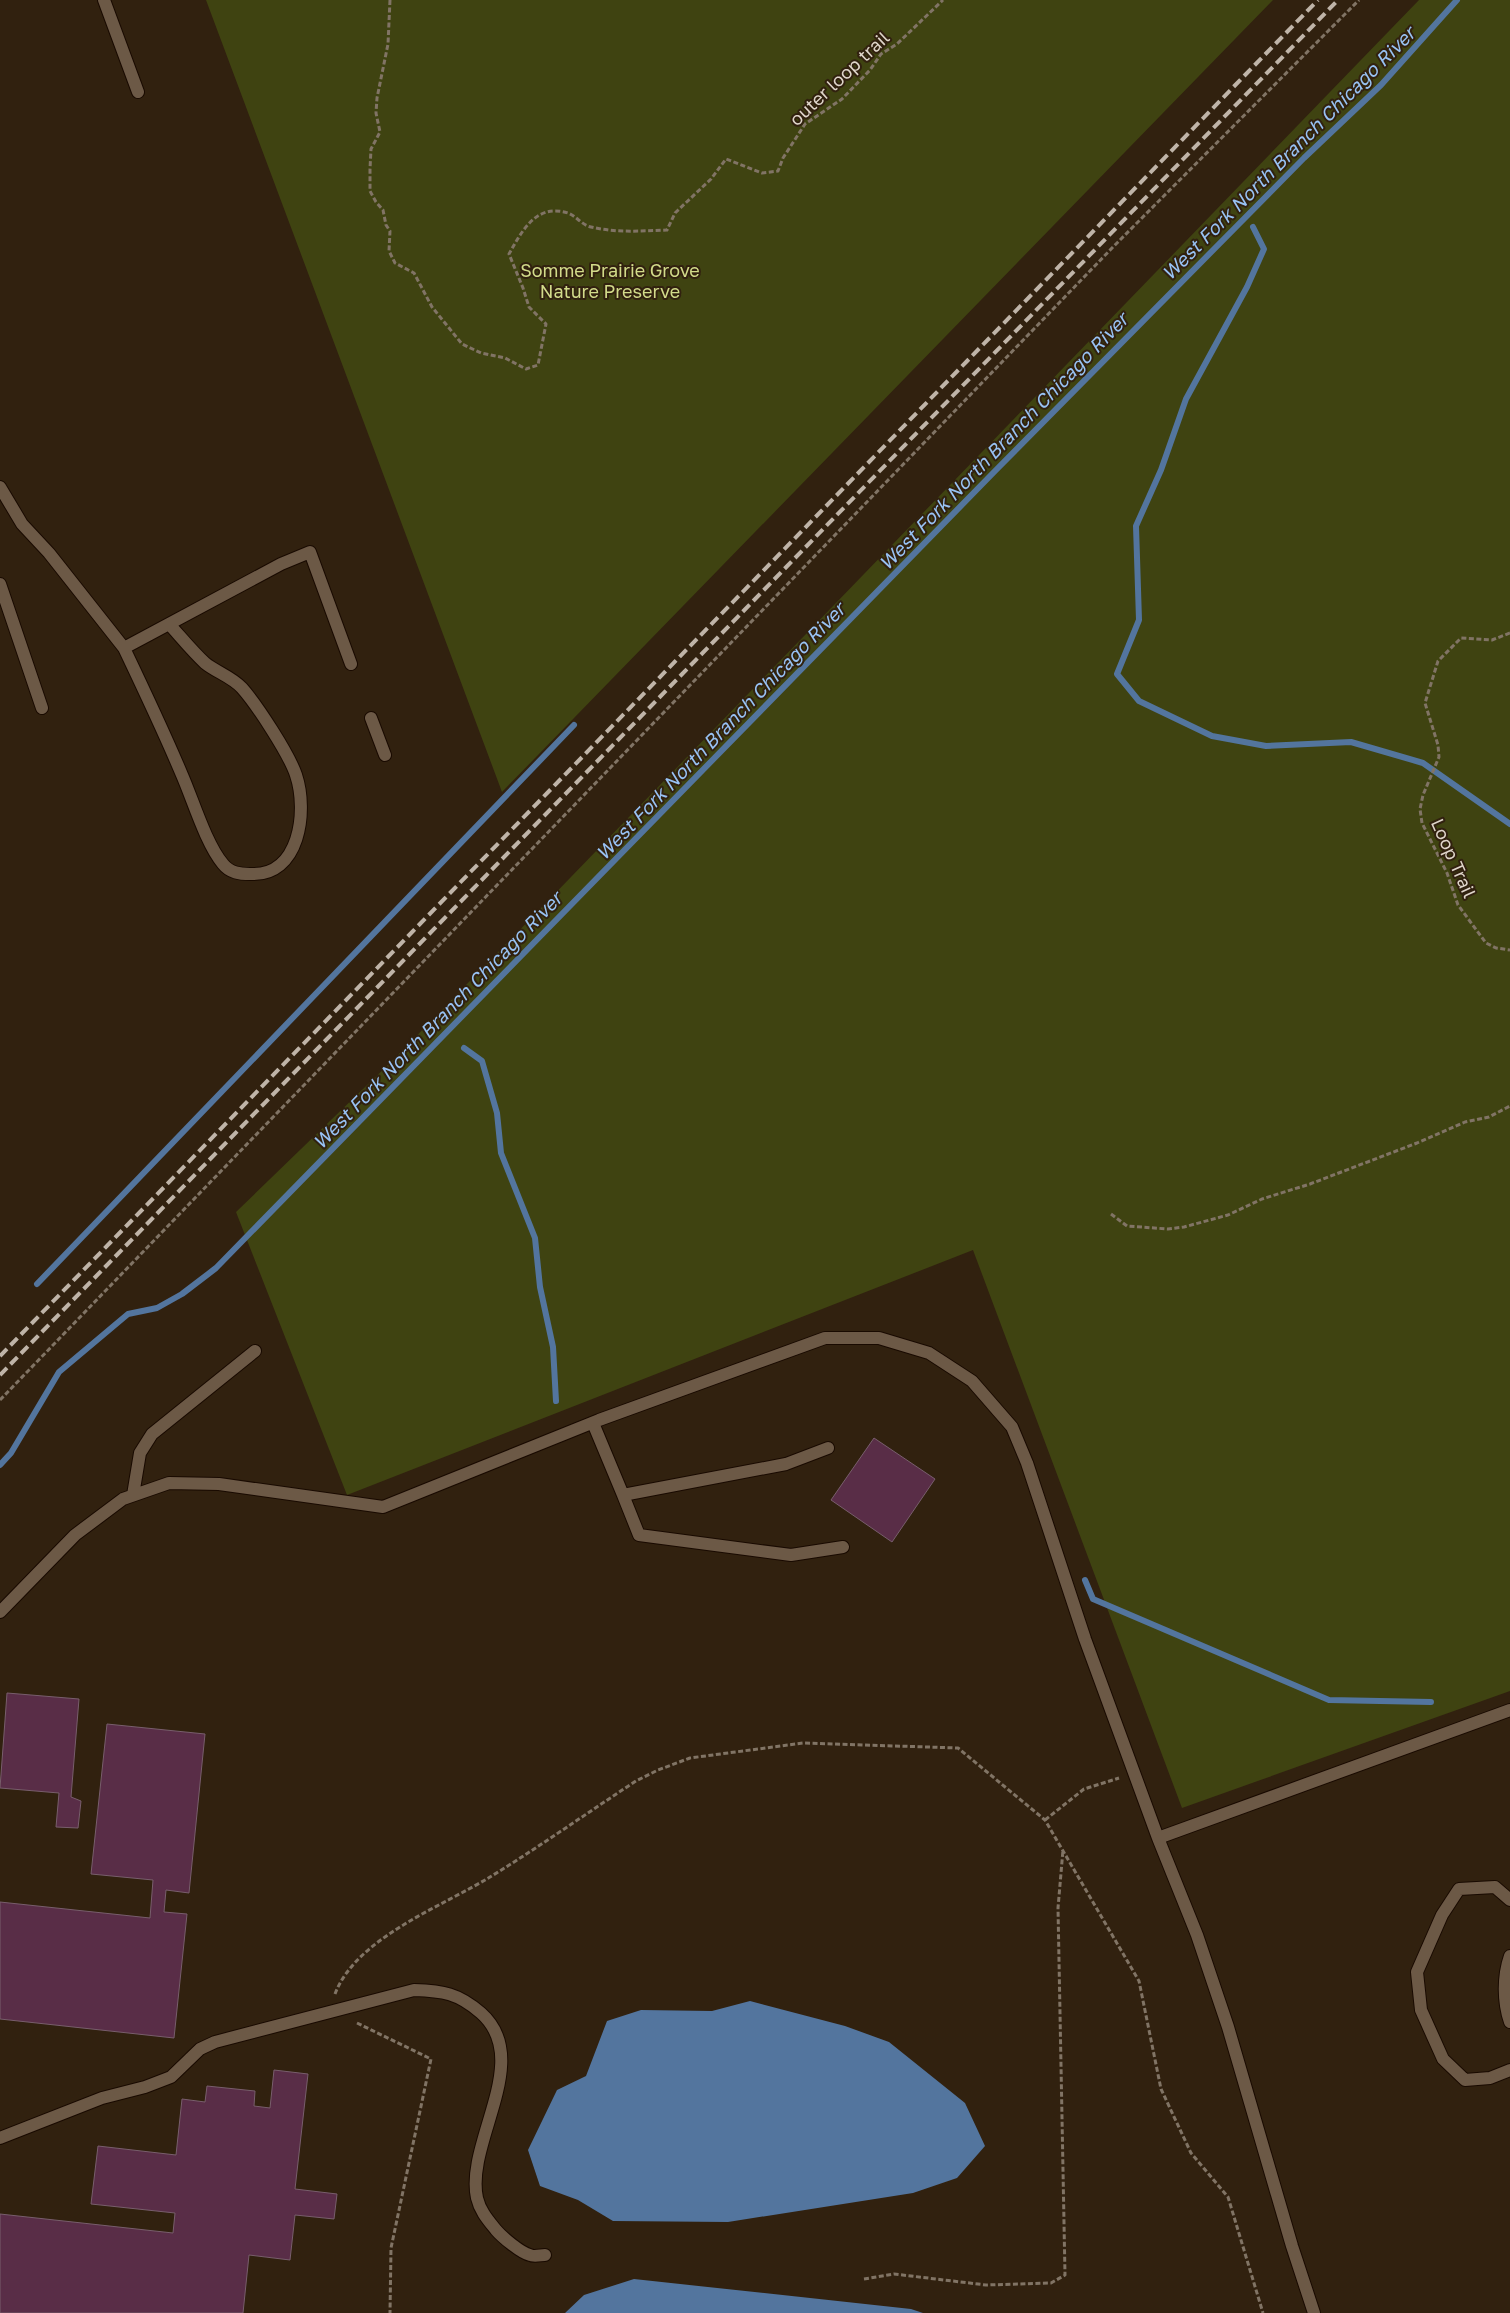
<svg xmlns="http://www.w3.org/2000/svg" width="1510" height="2313" viewBox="0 0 1510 2313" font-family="'Golos Text',sans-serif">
	<rect width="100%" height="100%" fill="#31210f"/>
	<path fill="#3f4311" d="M206 0H1273L502 792Z
		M1419 0H1510V1691L1182 1808 973 1250 347 1495 236 1212 394 1059 541 908Z"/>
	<path fill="#53759e" d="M750 2001 845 2026 889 2042 965 2103 985 2146 957 2178 913 2193 728 2222 613 2221 578 2200 540 2186 528 2150 557 2090 586 2076 607 2021 641 2010 712 2011Z
		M634 2279 911 2309 923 2313H565L584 2295Z"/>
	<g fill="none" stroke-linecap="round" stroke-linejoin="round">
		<path stroke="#53759e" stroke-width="6" d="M1253 227 1264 249 1247 287 1186 399 1161 470 1136 526 1139 620 1117 674 1139 701 1212 736 1266 746 1351 742 1423 763 1510 824
			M464 1048 482 1061 497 1113 501 1153 535 1238 540 1287 553 1347 556 1401
			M37 1284 574 725
			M0 1465 11 1453 59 1372 128 1314 157 1308 182 1294 216 1268 995 471 1304 158 1381 85 1457 0
			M1085 1580 1093 1599 1329 1700 1431 1702"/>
	</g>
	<path fill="#592d47" stroke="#785e6c" d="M874 1438 935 1479 892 1542 831 1500Z
		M7 1693 79 1699 71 1797 81 1801 78 1828 56 1827 59 1793 0 1788Z
		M107 1724 205 1734 189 1893 166 1890 164 1912 187 1914 174 2038 0 2019V1902L150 1918 153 1880 91 1874Z
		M274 2070 308 2074 295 2189 337 2194 334 2219 295 2215 290 2260 249 2255 243 2313H0V2214L173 2233 175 2213 91 2204 98 2146 176 2155 182 2099 205 2102 207 2086 255 2091 254 2106 270 2108Z"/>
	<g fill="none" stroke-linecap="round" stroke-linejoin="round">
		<g stroke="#190a00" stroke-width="14">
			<path id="service" d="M104 0 138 92
				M0 487 22 524 49 553 124 648 281 564 310 552 351 664
				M0 584 42 708
				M124 648C144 690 164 732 182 775 193 800 206 844 223 864 230 873 240 874 250 874 300 877 308 811 296 775 289 754 257 705 242 688 232 677 216 672 205 663 192 651 180 636 169 624
				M371 718 385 755
				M593 1423 623 1495 786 1464 828 1448
				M133 1495 140 1453 152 1434 255 1351
				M623 1495 639 1535 791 1555 843 1547
				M0 1612 75 1535 123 1499 169 1483 219 1484 383 1507 599 1420 825 1338H879L929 1353 972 1381 1012 1427 1027 1463 1085 1639 1158 1838 1197 1935 1228 2027 1292 2246 1314 2313
				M1158 1838 1510 1710
				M0 2138 102 2098 145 2087 171 2077 200 2049 215 2042 414 1990C443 1991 458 1993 481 2013 534 2060 465 2142 477 2198 480 2211 488 2220 496 2230 502 2237 521 2253 530 2255 534 2257 541 2255 545 2255"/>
		</g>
		<g stroke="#190a00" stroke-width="14">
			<path id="minor" d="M1510 1900 1495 1887 1459 1889 1442 1915 1417 1972 1421 2010 1443 2059 1465 2080 1490 2078 1510 2070
				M1510 1956C1503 1976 1503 2002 1510 2022"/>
		</g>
		<path stroke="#817465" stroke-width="3" stroke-dasharray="5 2.5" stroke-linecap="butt" d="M390 0 388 44 377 98 376 113 380 132 371 149 370 169V191L376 202 383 210 386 225 390 231 389 251 395 263 414 273 432 307 462 344 481 353 505 358 526 369 538 365 546 324 529 307 523 288 509 254C522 231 536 203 568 213 576 216 582 225 591 227 616 233 641 231 667 230L675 213 711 179 726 159 762 173 778 171 783 158 805 124 842 99 870 70 881 54 897 44 943 0
			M1510 633 1492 640 1461 638 1438 661 1425 703 1438 745 1439 757 1423 795 1420 809 1422 823 1447 873 1458 905 1486 943 1496 948 1510 950
			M1111 1214 1127 1226 1168 1229 1184 1227 1228 1215 1262 1199 1310 1184 1417 1143 1465 1122 1489 1117 1510 1106
			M0 1400 1114 246 1359 0
			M1045 1820 1084 1789 1119 1778
			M335 1994C356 1938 441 1907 490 1877 539 1847 587 1813 636 1781L658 1770 690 1758 803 1743 958 1748 1045 1820 1139 1981 1161 2089 1191 2153 1228 2197 1263 2313
			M357 2023 431 2059 391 2248 390 2313
			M864 2279 894 2274 986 2285 1051 2283 1065 2275 1058 1908 1063 1850"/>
		<use href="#service" stroke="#6c5946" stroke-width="12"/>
		<use href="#minor" stroke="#6c5946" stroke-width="12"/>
		<path stroke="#bfb4a8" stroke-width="4" stroke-dasharray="10 5" stroke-linecap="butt" d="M0 1356 1318 0
			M0 1375 1338 0"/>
	</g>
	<g text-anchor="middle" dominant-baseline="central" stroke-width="4" stroke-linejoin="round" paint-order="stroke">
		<g font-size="18" fill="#dfd5ca" stroke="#31210f">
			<text transform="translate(839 78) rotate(-43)">outer loop trail</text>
			<text transform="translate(1454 858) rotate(66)">Loop Trail</text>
		</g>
		<g font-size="18" fill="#d2db8a" stroke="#31210f">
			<text x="610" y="270">Somme Prairie Grove<tspan x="610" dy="21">Nature Preserve</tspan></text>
		</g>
		<g font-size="19" font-style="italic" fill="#98c2f3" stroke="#31210f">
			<text transform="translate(1288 153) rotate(-45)">West Fork North Branch Chicago River</text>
			<text transform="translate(1003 441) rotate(-46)">West Fork North Branch Chicago River</text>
			<text transform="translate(720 731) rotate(-46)">West Fork North Branch Chicago River</text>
			<text transform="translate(437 1020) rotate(-46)">West Fork North Branch Chicago River</text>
		</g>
	</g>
</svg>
